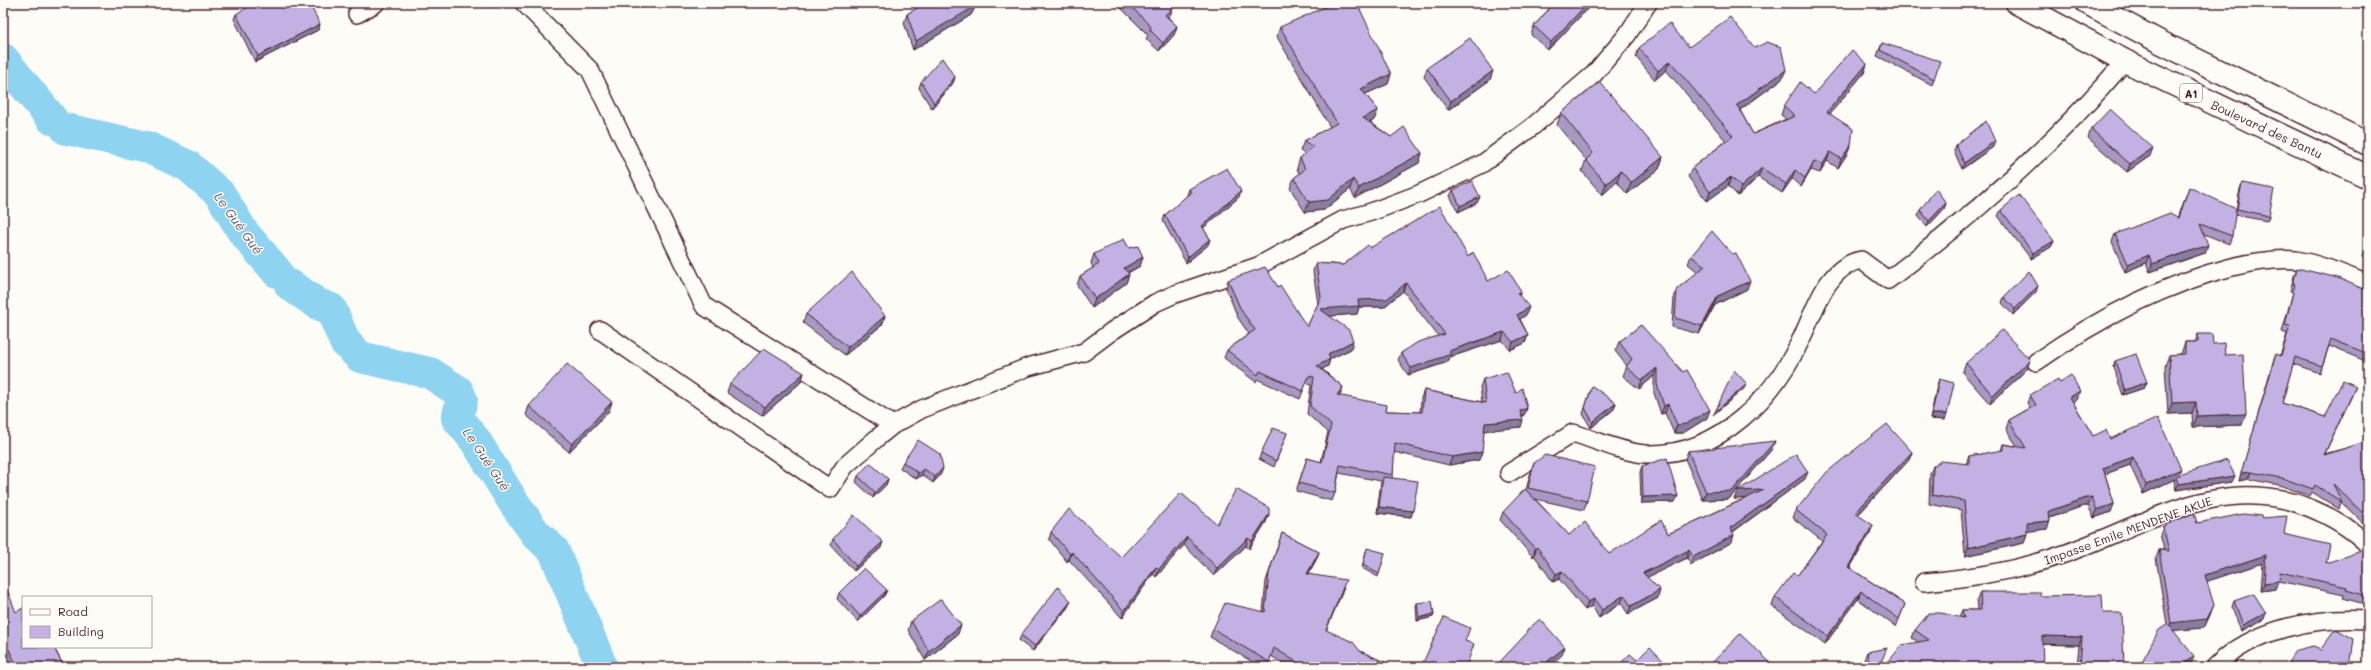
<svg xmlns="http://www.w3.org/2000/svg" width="2371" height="670" viewBox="0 0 2371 670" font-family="Mali,sans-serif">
	<rect width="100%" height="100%" fill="#fdfcf7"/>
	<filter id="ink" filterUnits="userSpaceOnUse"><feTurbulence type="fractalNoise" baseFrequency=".025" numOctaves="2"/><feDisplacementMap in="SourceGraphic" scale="8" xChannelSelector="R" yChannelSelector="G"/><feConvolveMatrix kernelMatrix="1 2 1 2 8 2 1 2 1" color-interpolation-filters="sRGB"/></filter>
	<g filter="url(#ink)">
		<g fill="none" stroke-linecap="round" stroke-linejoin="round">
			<path stroke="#8ed3ef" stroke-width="32" d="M3 59 52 119
				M66 129 147 147 188 166 220 194 243 232 277 272
				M290 285 318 304 331 309 345 342 360 357 430 373 458 391 462 400 457 418 475 440 514 503 536 534 554 551 602 667"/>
			<g stroke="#4a1f2b" stroke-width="20">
				<path id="street" d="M524 3 590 70 704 306 893 425
					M357 14 376 3
					M600 330 830 489 845 466 877 438 893 425 922 409 1028 367 1084 352 1112 331 1155 303 1175 294 1258 266 1343 220 1371 212 1419 194 1482 164 1532 127 1594 74 1627 35 1648 3
					M2036 362C2096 320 2160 285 2232 267 2253 262 2275 258 2296 260 2320 264 2345 275 2368 284
					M1509 473 1573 433C1596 440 1621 452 1645 454 1719 457 1776 396 1804 333 1816 307 1828 266 1861 260L1888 280C1972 217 2057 141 2125 61
					M1924 582C1974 578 2020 570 2067 553 2147 524 2222 472 2310 508 2332 517 2351 528 2368 545
					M2215 667C2254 628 2315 617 2368 620"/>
			</g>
			<g stroke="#4a1f2b" stroke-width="25">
				<path id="highway" d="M2017 3 2125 61 2368 177
					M2087 3 2160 42 2368 144"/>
			</g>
			<use href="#street" stroke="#fdfcf7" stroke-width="17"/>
			<use href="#highway" stroke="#fdfcf7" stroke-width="22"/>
		</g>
		<path fill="#a699c3" stroke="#4a1f2b" d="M925 3H977L971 15 913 50 904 23 907 14Z
			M1116 3H1172L1171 4 1174 6 1170 15 1168 17 1177 26 1174 35 1159 51 1146 39 1148 35Z
			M1554 3H1593L1548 50 1531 35 1534 26Z
			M236 14 320 24 318 30 255 62 234 19Z
			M1280 27 1391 74 1388 84 1365 94 1378 110 1374 120 1370 122 1391 137 1422 153 1419 163 1355 198 1350 189 1324 210 1305 212 1290 188 1294 178 1299 174 1297 168 1300 158 1305 154 1300 151 1304 141 1330 127 1277 37Z
			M1882 43 1934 79 1932 85 1877 56Z
			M1689 47 1755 48 1782 79 1740 110 1753 134 1786 119 1781 115 1784 106 1814 94 1867 64 1864 73 1830 113 1851 145 1847 154 1838 168 1827 161 1820 173 1811 170 1801 187 1792 179 1782 193 1758 177 1738 196 1728 186 1707 201 1688 177 1692 168 1726 141 1666 70 1655 80 1636 57 1639 48Z
			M1427 68 1490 80 1448 110 1424 77Z
			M955 77 953 83 932 109 919 88 921 82Z
			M1561 113 1663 157 1659 169 1627 194 1617 182 1602 195 1582 171 1586 160 1557 125Z
			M2091 129 2150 156 2127 172 2088 138Z
			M1956 145 1993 147 1962 169 1954 151Z
			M2242 183 2269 216 2267 221 2235 215 2240 189Z
			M2189 187 2232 236 2229 244 2204 234 2205 253 2150 272 2146 263 2125 272 2112 242 2115 234 2178 218Z
			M1189 189 1239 197 1203 228 1210 239 1208 245 1186 263 1163 221 1165 215 1187 196V195Z
			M1453 190 1477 203 1458 212 1450 196Z
			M1946 203 1944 209 1927 227 1918 216 1920 210Z
			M2001 210 2054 241 2051 247 2031 259 1998 216Z
			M2368 242V259L2362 256 2364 250Z
			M1129 248 1143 257 1140 266 1128 273 1129 274 1126 283 1092 308 1077 285 1080 276 1093 268 1091 263 1094 254Z
			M1370 248 1468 257 1488 281 1521 291 1519 296 1526 315 1520 319 1528 335 1525 343 1510 350 1502 340 1450 357 1448 362 1408 375 1398 360 1401 353 1438 336 1403 291 1384 307H1359L1357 314 1329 316 1351 349 1330 359 1328 366 1322 369 1343 387 1339 396 1386 411 1420 412 1421 398 1424 390 1482 402 1480 387 1483 379 1516 393 1527 408 1524 415 1522 416 1521 427 1484 430 1479 460 1449 465 1394 452 1393 475 1392 478 1411 517 1377 513 1381 481 1339 473 1335 493 1332 501 1296 491 1307 458 1321 462 1328 432 1307 414 1311 385 1306 383 1300 399 1257 379 1256 382 1224 358 1227 350 1249 334 1238 318 1226 288 1228 280 1307 327 1318 304 1313 271 1316 263 1343 265Z
			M1691 256 1747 289 1715 305 1699 334 1672 327 1674 297 1677 289 1698 272 1688 264Z
			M2297 268 2368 349 2363 360 2329 346 2320 373 2293 364 2282 403 2325 417 2356 386 2353 393 2324 454 2368 442V528L2341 502 2339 509 2312 492 2310 496 2279 485 2248 479 2239 481 2273 362 2276 354 2280 356 2287 334 2282 332 2293 292 2290 291 2294 276Z
			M2036 292 2013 315 2002 303 2004 297Z
			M806 314 885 316 882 325 845 355 803 323Z
			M1641 325 1707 418 1683 433H1674L1665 413 1661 414 1654 393V376L1639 389 1623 376 1627 366 1615 351 1619 342Z
			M2198 334 2213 344 2225 355 2242 425 2193 427 2192 413 2168 414 2165 366 2169 355 2181 354 2185 342H2195Z
			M2030 360 2027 369 1990 404 1962 372 1966 363Z
			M2115 361 2147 382 2144 388 2123 395 2113 367Z
			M804 373 801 382 762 416 727 393 730 384Z
			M1939 379 1947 414 1945 420 1930 419 1937 385Z
			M2060 382 2080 391 2077 400 2073 402 2093 436 2110 439 2179 475 2232 482 2176 490 2174 482 2175 479 2143 494 2130 465 2105 474 2114 504 2111 512 2094 518 2088 506H2083L2050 518 2047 529 2027 531 2024 543 1965 556 1961 510 1929 504 1930 474 1933 466 1966 464 1969 456 2001 451 2003 444 2017 446 2006 429 2009 420 2030 408 2027 403 2030 395Z
			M1590 392 1616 403 1614 409 1591 428 1583 414Z
			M529 406 609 411 569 452 526 415Z
			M1287 433 1274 467 1259 459 1261 453Z
			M1772 449 1729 499 1703 500 1685 459 1688 451Z
			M1912 452 1909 460 1858 515 1870 533 1850 568 1905 604 1896 627 1858 599 1825 644 1772 606 1775 597 1797 576 1822 541 1793 518 1796 510Z
			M903 462 941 474 933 483 922 475 916 479 900 468Z
			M1534 463 1587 501 1584 510 1535 499 1569 535 1609 554 1668 534 1746 498 1734 499 1805 479 1733 532 1732 542 1691 565 1687 558 1647 577 1658 598 1628 614 1621 603 1599 618 1592 606 1585 610 1559 579 1553 582 1534 555 1533 557 1500 520 1503 512 1526 490 1531 471Z
			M1642 466 1675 502 1641 503 1640 472Z
			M858 476 888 479 886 485 873 498 856 482Z
			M1269 514 1266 522 1249 549 1246 546 1214 576 1184 545 1156 577 1153 574 1122 618 1069 560 1067 562 1049 539 1051 532 1121 557 1217 524Z
			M2262 518 2284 534 2326 563 2368 558V605L2343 598 2344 595 2279 581 2276 589 2261 591 2263 563 2207 581 2211 613 2204 628 2173 630 2191 664 2167 624 2156 558 2159 550H2164L2160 534 2163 526 2197 523Z
			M1282 533 1319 552 1316 560 1308 574 1344 588 1326 631 1360 651 1395 667H1289L1271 656 1267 667H1261L1210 637 1213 629 1263 612 1266 581Z
			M833 539 881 548 854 571 831 545Z
			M1366 551 1385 553 1378 577 1362 568Z
			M887 590 884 596 858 622 837 599 839 593Z
			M1980 592 2040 596 2103 613 2124 667H2063L2064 665 2077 666 2079 645 1918 642 1912 638 1915 630 1959 617 1962 610H1978L1977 600Z
			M2234 601 2264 619 2241 631 2232 607Z
			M1417 603 1434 614 1433 617 1417 621 1416 606Z
			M1068 607 1033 651 1019 641 1021 635Z
			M16 612 56 651 64 667H13L5 654Z
			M911 621 958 634 925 660 908 630Z
			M1867 652 1880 667H1865L1864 660Z"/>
		<path fill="#877d9f" stroke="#4a1f2b" d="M976 3H977L971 15 913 50 916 41Z
			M1588 3H1593L1548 50 1551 42Z
			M1174 6 1170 15 1162 24 1165 15Z
			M320 24 318 30 255 62 258 56Z
			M1177 26 1174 35 1159 51 1163 43Z
			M1670 61 1666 70 1655 80 1658 71Z
			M1867 64 1864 73 1824 121 1827 112Z
			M1786 70 1782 79 1734 114 1737 105Z
			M1493 71 1490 80 1448 110 1451 101Z
			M1391 74 1388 84 1357 98 1361 89Z
			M955 77 953 83 932 109 934 103Z
			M1378 110 1374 120 1359 128 1363 118Z
			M1995 141 1993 147 1962 169 1964 163Z
			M1851 145 1847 154 1838 168 1841 159Z
			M2153 148 2150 156 2127 172 2130 164Z
			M1830 152 1827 161 1820 173 1823 164Z
			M1422 153 1419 163 1355 198 1359 188Z
			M1663 157 1659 169 1627 194 1631 183Z
			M1814 161 1811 170 1801 187 1805 178Z
			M1762 168 1758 177 1738 196 1741 187Z
			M1795 170 1792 179 1782 193 1786 184Z
			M1621 171 1617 182 1602 195 1606 184Z
			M1731 177 1728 186 1707 201 1710 192Z
			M1353 179 1350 189 1324 210 1305 212 1309 202Z
			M1241 191 1239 197 1199 232 1202 226Z
			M1480 197 1477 203 1458 212 1460 206Z
			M1946 203 1944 209 1927 227 1929 221Z
			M1210 239 1208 245 1186 263 1188 257Z
			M2054 241 2051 247 2031 259 2033 253Z
			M2208 245 2205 253 2150 272 2152 264Z
			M2149 255 2146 263 2125 272 2128 264Z
			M1143 257 1140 266 1121 276 1124 268Z
			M1129 274 1126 283 1092 308 1095 299Z
			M1750 281 1747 289 1715 305 1699 334 1702 326 1718 296Z
			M1406 283 1403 291 1384 307H1359L1357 314 1317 317 1320 309Z
			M2038 286 2036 292 2013 315 2015 309Z
			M1521 291 1518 299 1517 293Z
			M1529 307 1526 315 1515 322 1517 315Z
			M885 316 882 325 845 355 848 347Z
			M1504 332 1502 340 1450 357 1448 362 1408 375 1411 368 1449 351Z
			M1528 335 1525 343 1510 350 1513 342Z
			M1353 341 1351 349 1330 359 1328 366 1315 373 1317 366 1328 354Z
			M2030 360 2027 369 1990 404 1993 396Z
			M1657 368 1654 376 1639 389 1642 380Z
			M804 373 801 382 762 416 765 407Z
			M2147 382 2144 388 2123 395 2125 390Z
			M1747 384 1746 387 1713 415 1715 412Z
			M2356 386 2353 393 2321 462 2324 455Z
			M1343 387 1340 395 1334 403 1337 395Z
			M2080 391 2077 400 2067 405 2070 397Z
			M612 402 609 411 569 452 572 444Z
			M2196 402 2192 413 2168 414 2172 403Z
			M1616 403 1614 409 1591 428 1593 422Z
			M1668 404 1665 413 1661 414 1664 406Z
			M1527 408 1524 415 1517 418 1520 411Z
			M1710 410 1707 418 1683 433H1674L1677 425Z
			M1932 414H1947L1945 420 1930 419Z
			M2246 414 2242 425 2193 427 2197 416Z
			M1523 420 1521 427 1482 431 1485 423Z
			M1775 441 1772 449 1729 499 1703 500 1706 492Z
			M1482 452 1479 460 1449 465 1452 457Z
			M1912 452 1909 460 1852 521 1855 513Z
			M2133 457 2130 465 2100 476 2103 468Z
			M943 468 941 474 933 483 935 477Z
			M924 469 922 475 916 479 918 473Z
			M2181 469 2178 478 2176 476 2175 479 2143 494 2146 485Z
			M1808 472 1805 479 1727 536 1730 528Z
			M2251 472 2248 479 2239 481 2241 473Z
			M2235 476 2232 482 2176 490 2178 484Z
			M888 479 886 485 873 498 875 492Z
			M1764 490 1762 498 1734 499 1737 491Z
			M1678 496 1675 502 1641 503 1643 497Z
			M2092 497 2088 506H2083L2046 519 2049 511 2086 498Z
			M2114 504 2111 512 2094 518 2097 510Z
			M1379 507 1413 511 1411 517 1377 513Z
			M1269 514 1266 522 1249 549 1252 541Z
			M2050 521 2047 529 2024 532 2027 523Z
			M1873 525 1870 533 1845 575 1848 567Z
			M2027 534 2024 543 1965 556 1968 548Z
			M1734 535 1732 542 1691 565 1693 557Z
			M1187 537 1184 545 1156 577 1159 569Z
			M1248 538 1246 546 1214 576 1217 568Z
			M883 542 881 548 854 571 856 566Z
			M1537 547 1534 555 1533 557 1535 549Z
			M1689 550 1687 558 1640 581 1643 573Z
			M1072 552 1069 560 1067 562 1070 554Z
			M1319 552 1316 560 1304 582 1307 574Z
			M2266 555 2263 563 2202 583 2205 575Z
			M1156 567 1153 574 1122 618 1124 611Z
			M1562 571 1559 579 1553 582 1556 574Z
			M2279 581 2276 589 2261 591 2264 583Z
			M887 590 884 596 858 622 860 616Z
			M1660 590 1658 598 1628 614 1631 606Z
			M1861 591 1858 599 1825 644 1828 636Z
			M1624 595 1621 603 1599 618 1602 610Z
			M1594 599 1592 606 1585 610 1588 602Z
			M1071 601 1068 607 1033 651 1035 646Z
			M2214 605 2204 628 2168 631 2171 623Z
			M2266 613 2264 619 2241 631 2243 625Z
			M1434 614 1433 617 1417 621 1419 618Z
			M961 625 958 634 925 660 929 651Z
			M2042 636 2082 637 2079 645 2039 644Z
			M1565 647 1562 655 1548 667H1545L1547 662Z
			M8 648 5 654 3 656V651Z
			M2194 656 2191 664 2187 667H2183L2185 663Z
			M2034 666H2043V667H2034Z"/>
		<path fill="#c1b2e3" stroke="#4a1f2b" d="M255 3H309L320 24 258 56 236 14Z
			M925 3H976L974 7 916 41 907 14Z
			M1128 3H1170L1174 6 1165 15 1177 26 1163 43 1150 30 1151 27Z
			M1334 3H1357L1391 74 1361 89 1378 110 1363 118 1391 137 1404 127 1422 153 1359 188 1353 179 1328 200 1309 202 1294 178 1305 169 1300 158 1313 147 1304 141 1337 123 1280 27Z
			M1554 3H1588L1551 42 1534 26Z
			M1730 17 1755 48 1767 42 1781 47 1786 70 1737 105 1753 134 1795 116 1784 106 1800 82 1814 94 1852 50 1867 64 1827 112 1853 129 1851 145 1841 159 1830 152 1823 164 1814 161 1805 178 1795 170 1786 184 1762 168 1741 187 1731 177 1710 192 1692 168 1733 136 1670 61 1658 71 1639 48 1669 23 1689 47Z
			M1470 38 1493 71 1451 101 1427 68Z
			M1882 43 1940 61 1934 79 1880 50Z
			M942 58 955 77 934 103 921 82Z
			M1600 82 1663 157 1631 183 1621 171 1606 184 1586 160 1593 153 1561 113Z
			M2110 109 2153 148 2130 164 2091 129Z
			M1986 121 1995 141 1964 163 1956 145Z
			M1227 168 1241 191 1202 226 1210 239 1188 257 1165 215 1191 192 1189 189Z
			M1472 181 1480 197 1460 206 1453 190Z
			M2242 183 2274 189 2269 216 2237 209Z
			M2189 187 2236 209 2232 236 2200 224 2208 245 2152 264 2149 255 2128 264 2115 234 2170 213 2179 218Z
			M1936 189 1946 203 1929 221 1920 210Z
			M2019 195 2054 241 2033 253 2001 210Z
			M1440 206 1468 257 1473 252 1488 281 1508 270 1521 291 1517 293 1529 307 1517 315 1528 335 1513 342 1504 332 1449 351 1451 354 1411 368 1401 353 1418 342 1445 334 1406 283 1387 299 1358 300 1359 306 1320 309 1349 330 1353 341 1328 354 1330 359 1317 366 1343 387 1337 395 1387 405 1386 411 1422 412 1424 390 1486 403 1483 379 1507 372 1516 393 1522 388 1527 408 1520 411 1523 420 1485 423 1482 452 1452 457 1395 443 1393 475 1340 465 1335 493 1299 483 1307 458 1322 462 1331 425 1310 406 1314 377 1309 376 1303 391 1260 371 1258 375 1227 350 1255 330 1241 310 1228 280 1265 267 1278 287 1280 285 1307 327 1321 297 1316 263 1343 265 1368 245 1370 248Z
			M1712 231 1732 254 1736 253 1750 281 1718 296 1702 326 1675 318 1677 289 1705 266 1691 256Z
			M1124 239 1129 248 1138 246 1143 257 1124 268 1129 274 1095 299 1080 276 1099 264 1094 254Z
			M2368 242V252L2364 250Z
			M2297 268 2338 278 2368 291V348L2366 353 2331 339 2322 366 2295 357 2282 403 2325 417 2343 380 2356 386 2324 455 2365 442H2368V518L2333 484 2342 502 2315 485 2313 489 2282 478 2251 472 2241 473 2276 354 2281 356 2290 326 2285 325 2295 284H2293Z
			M2029 271 2038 286 2015 309 2004 297Z
			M852 272 885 316 848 347 806 314Z
			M1641 325 1683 372 1687 370 1710 410 1686 424 1677 425 1668 404 1664 406 1657 384V368L1642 380 1626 367 1632 359 1619 342Z
			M2002 330 2030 360 1993 396 1966 363Z
			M2198 334H2212L2213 344 2224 343 2225 355 2243 354 2246 414 2197 416 2196 402 2172 403 2169 355 2185 354V342H2198Z
			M764 348 804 373 765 407 730 384Z
			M2136 354 2147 382 2125 390 2115 361Z
			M567 364 612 402 572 444 529 406Z
			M1734 370 1747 384 1715 412Z
			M2071 375 2080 391 2070 397 2093 436 2106 430 2110 439 2158 418 2181 469 2146 485 2133 457 2103 468 2114 504 2097 510 2092 497 2086 498 2049 511 2050 521 2027 523V534L1968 548 1964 501 1932 495 1933 466 1941 461 1969 464V456L2003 450V444L2026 448 2009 420 2036 405 2030 395 2058 379 2060 382Z
			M1939 379 1954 383 1947 414H1932Z
			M1592 386 1616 403 1593 422 1585 408Z
			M1887 424 1912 452 1855 513 1873 525 1848 567 1905 604 1899 619 1861 591 1828 636 1775 597 1793 573 1797 576 1827 535 1796 510 1827 472Z
			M1273 428 1287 433 1276 461 1261 453Z
			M918 440 940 454 943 468 935 477 924 469 918 473 903 462Z
			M1775 441 1732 491 1706 492 1688 451Z
			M1796 454 1808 472 1730 528 1734 535 1693 557 1689 550 1643 573 1660 590 1631 606 1624 595 1602 610 1594 599 1588 602 1562 571 1556 574 1537 547 1535 549 1503 512 1525 489 1569 535 1585 522 1609 554 1661 520 1668 534 1764 490 1737 491Z
			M1545 455 1595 467 1587 501 1528 488 1534 463Z
			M1667 458 1678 496 1643 497 1642 466Z
			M2227 460 2235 476 2178 484 2176 476Z
			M870 463 888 479 875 492 858 476Z
			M1383 477 1418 481 1413 511 1379 507Z
			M1236 489 1269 508V514L1252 541 1248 538 1217 568 1187 537 1159 569 1156 567 1124 611 1072 552 1070 554 1051 532 1069 509 1121 557 1181 493 1217 524Z
			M2194 513 2197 523 2243 514 2261 516 2262 518 2287 516 2284 534 2330 545 2326 563 2364 550 2368 558V596L2346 590 2347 587 2280 572 2279 581 2264 583 2266 555 2205 575 2214 605 2207 619 2171 623 2159 550 2169 551 2163 526Z
			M854 515 883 542 856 566 833 539Z
			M1282 533 1319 552 1307 574 1346 580 1326 630 1353 642 1360 651 1395 667H1305L1274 648 1269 662 1213 629 1225 603 1265 612 1269 573Z
			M1367 548 1385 553 1379 574 1363 565Z
			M864 568 887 590 860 616 839 593Z
			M3 580 16 612 23 608V647H56L54 648 64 667H18L8 648 3 651Z
			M1058 587 1071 601 1035 646 1021 635Z
			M1980 592H2040V596L2102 595 2103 613H2122L2124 667H2063L2064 665 2080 666 2082 637 2042 636 2043 666H2034V667H1884L1902 645 1929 640 1915 630 1929 613H1941L1964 618 1962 610H1981Z
			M2254 594 2266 613 2243 625 2234 601Z
			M941 599 961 625 929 651 911 621Z
			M1432 601 1434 614 1419 618 1417 603Z
			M1444 617 1470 628 1465 641 1474 644 1466 667H1421Z
			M1540 619 1565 647 1547 662 1549 663 1545 667H1495L1527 633 1526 631Z
			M2168 624 2194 656 2185 663 2183 667H2139L2159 630Z
			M2336 629 2354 639 2350 667H2286L2294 651 2313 646 2321 649Z
			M1740 634 1775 667H1708Z
			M1650 647 1669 667H1617L1630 654 1637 660Z
			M1887 648 1879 667H1870L1867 652Z"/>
	</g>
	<g text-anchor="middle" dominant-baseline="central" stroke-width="3" stroke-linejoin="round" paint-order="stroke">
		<rect fill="#fdfcf7" stroke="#806168" stroke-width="1" x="2180" y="84" width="22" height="18" rx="3"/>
		<g font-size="11" font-weight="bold" fill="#4a1f2b">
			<text x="2191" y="93">A1</text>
		</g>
		<g font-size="12" fill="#4a1f2b" stroke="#fdfcf7">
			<text transform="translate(2267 129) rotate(25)">Boulevard des Bantu</text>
			<text transform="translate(2128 530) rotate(-20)">Impasse Emile MENDENE AKUE</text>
		</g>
		<g font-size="13" font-style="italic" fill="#5e5566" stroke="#fdfcf7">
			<text transform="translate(239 223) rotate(54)">Le Gué Gué</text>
			<text transform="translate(487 459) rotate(56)">Le Gué Gué</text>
		</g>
	</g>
	<rect width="2371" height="670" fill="none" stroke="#fdfcf7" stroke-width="16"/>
	<rect x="8" y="8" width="2355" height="654" fill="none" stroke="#4a1f2b" stroke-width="1.5" filter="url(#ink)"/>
	<rect x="22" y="596" width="130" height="52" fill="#fdfcf7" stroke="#b5a4a5"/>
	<rect x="30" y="609" width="20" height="6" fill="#fdfcf7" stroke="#b5a4a5"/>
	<text x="58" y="616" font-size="12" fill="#4a1f2b">Road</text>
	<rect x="30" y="626" width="20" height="12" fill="#c1b2e3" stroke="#b5a4a5"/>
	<text x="58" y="636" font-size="12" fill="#4a1f2b">Building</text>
</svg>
